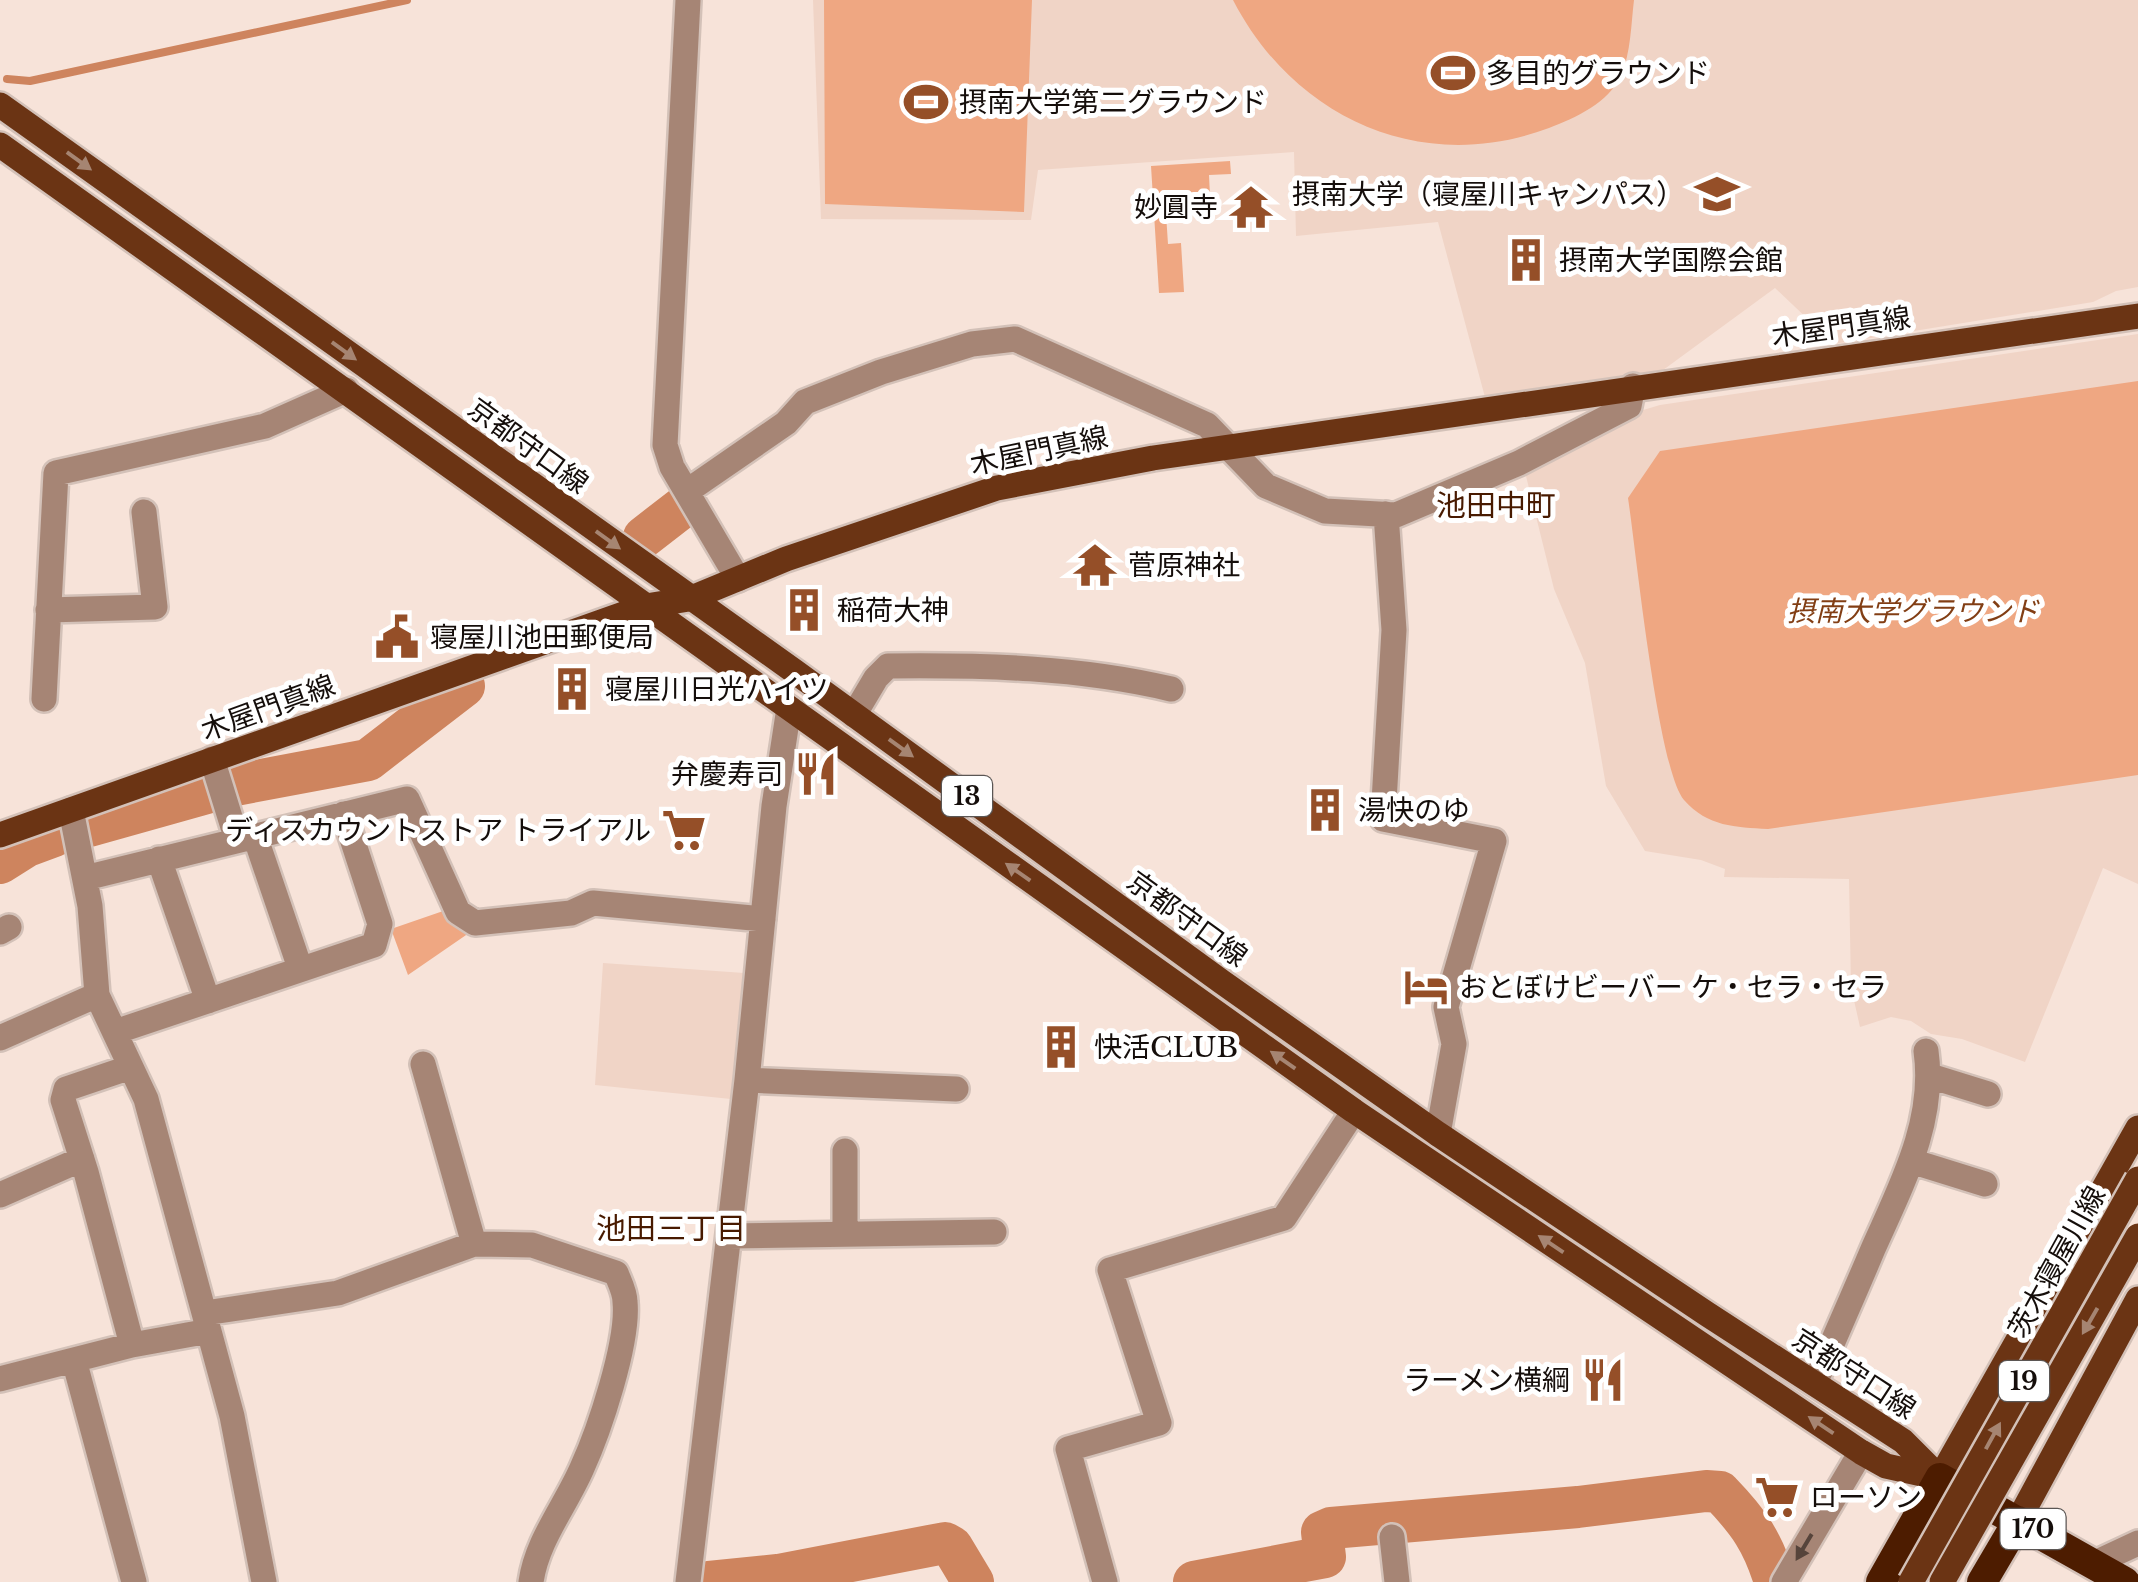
<svg xmlns="http://www.w3.org/2000/svg" width="2138" height="1582" viewBox="0 0 2138 1582" font-family="'Libre Baskerville','Noto Sans JP',serif">
	<rect width="100%" height="100%" fill="#f7e3d9"/>
	<path fill="#f0d4c6" d="M813 0H2138V287L2116 291 2093 302 1834 344 1775 288 1659 373 1486 401 1438 222 1296 236 1294 152 1038 170 1031 220 821 219Z
		M2138 334V884L2103 868 2025 1062 1962 1039 1931 1034 1911 1021 1891 1017 1860 1027 1851 987 1849 879 1724 877 1725 869 1701 860 1645 851 1606 786 1585 663 1554 589 1525 472 1593 440 1604 427 1623 416 1660 405Z
		M603 963 744 973 731 1099 595 1085Z"/>
	<path fill="#efa782" d="M824 0H1032L1024 212 825 204Z
		M1233 0H1634C1631 24 1631 53 1621 75 1609 103 1575 118 1549 128 1421 176 1294 118 1233 0Z
		M1230 161 1231 174 1209 175 1210 196 1165 199 1168 244 1181 243 1184 292 1159 293 1151 166Z
		M2138 381V775L1768 829C1735 827 1708 827 1684 800 1658 770 1636 550 1628 498L1660 451Z
		M449 909 469 933 408 975 391 929Z"/>
	<g fill="none" stroke-linecap="round" stroke-linejoin="round">
		<path stroke="#ce845e" stroke-width="8" d="M7 79 30 81 407 0"/>
		<path stroke="#ce845e" stroke-width="42" d="M644 537 684 506
			M89 826 235 785 368 760 464 686
			M0 863 27 846 54 836
			M709 1582 778 1575 945 1543 952 1547 973 1582
			M1194 1582 1325 1557 1322 1532 1331 1528 1578 1507 1706 1491 1720 1492C1749 1522 1763 1542 1775 1582"/>
		<g stroke="#d3c1b8" stroke-width="30">
			<path id="minor" d="M688 0 665 445 672 467 738 579
				M689 490 786 423 805 402 881 372 972 344 1015 339 1207 425 1266 486 1325 511 1396 515 1519 463 1629 406 1633 386
				M1386 514 1394 630 1383 819 1494 841 1446 1007 1454 1044 1438 1134
				M48 610 155 607 144 512
				M44 699 56 473 265 426 346 390
				M854 715 876 678 888 666C984 665 1078 667 1171 689
				M212 759 237 840
				M71 810 90 906 97 995 146 1099 232 1416 264 1582
				M255 836 300 968
				M159 859 208 1001
				M85 878 407 799 458 912 475 923 571 913 593 903 763 919
				M0 932 9 927
				M115 1032 374 945 380 924 344 814
				M0 1038 97 995
				M423 1064 474 1244
				M131 1067 66 1089 63 1100 86 1172 132 1345
				M1930 1076 1988 1094
				M747 1080 956 1089
				M845 1151V1234
				M1911 1161 1985 1184
				M0 1195 82 1159
				M729 1236 994 1232
				M205 1313 338 1293 474 1244 532 1245 616 1273C620 1283 625 1292 625 1302 629 1342 599 1431 582 1468 565 1507 537 1540 531 1582
				M74 1360 134 1582
				M0 1379 132 1345 209 1331
				M1815 1383C1834 1339 1854 1294 1873 1249 1901 1186 1936 1121 1926 1051
				M1392 1537 1397 1582
				M2093 1564 2138 1543
				M688 1582 747 1080 774 806 789 708
				M1105 1582 1068 1449 1159 1423 1110 1270 1284 1218 1354 1111
				M1784 1582 1861 1452"/>
		</g>
		<g stroke="#d3c1b8" stroke-width="30">
			<path id="major" d="M0 105 794 671 1222 982 1438 1134 1707 1314 1903 1441 1940 1478
				M0 145 1354 1111 1861 1452 1886 1466 1940 1478
				M0 835 646 606 689 599 786 559 997 488 1153 458 2138 316
				M1940 1478 2138 1128
				M2018 1521 2138 1299"/>
		</g>
		<g stroke="#d3c1b8" stroke-width="35">
			<path id="highway" d="M1881 1582 1940 1478 2125 1582
				M1982 1582 2018 1521"/>
		</g>
		<use href="#minor" stroke="#a68575" stroke-width="25"/>
		<use href="#major" stroke="#6b3414" stroke-width="25"/>
		<use href="#highway" stroke="#4d1c00" stroke-width="30"/>
		<g stroke="#d3c1b8" stroke-width="30" stroke-linecap="butt">
			<path id="major-bridge" d="M1911 1582 2138 1179
				M1942 1582 2138 1236"/>
		</g>
		<use href="#major-bridge" stroke="#6b3414" stroke-width="25"/>
	</g>
	<defs><path id="oneway-solid" d="M-6-.8H1V-3.2L6.5 0L1 3.2V.8H-6Z" transform="scale(2.5)"/></defs>
	<g fill="#a68572">
		<use href="#oneway-solid" transform="translate(79 161) rotate(36)"/>
		<use href="#oneway-solid" transform="translate(344 351) rotate(36)"/>
		<use href="#oneway-solid" transform="translate(608 540) rotate(36)"/>
		<use href="#oneway-solid" transform="translate(901 748) rotate(36)"/>
		<use href="#oneway-solid" transform="translate(1018 872) rotate(-145)"/>
		<use href="#oneway-solid" transform="translate(1283 1060) rotate(-145)"/>
		<use href="#oneway-solid" transform="translate(1551 1244) rotate(-146)"/>
		<use href="#oneway-solid" transform="translate(2090 1321) rotate(120)"/>
		<use href="#oneway-solid" transform="translate(1821 1425) rotate(-146)"/>
		<use href="#oneway-solid" transform="translate(1993 1436) rotate(-61)"/>
	</g>
	<use fill="#56443b" href="#oneway-solid" transform="translate(1804 1547) rotate(121)"/>
	<defs>
		<g id="stadium-bare" transform="scale(3.45)"><path d="M0-5a6.5 5 0 1 0 0 10a6.5 5 0 1 0 0-10ZM-3.5-1.8h7v3.6h-7Z" fill="#954f28" stroke="#fff" stroke-width="2.5" paint-order="stroke"/></g>
		<g id="university-bare" transform="scale(3.45)"><path d="M0-5L7-2L0 1L-7-2ZM-4 1L0 2.5L4 1V4Q0 6-4 4Z" fill="#954f28" stroke="#fff" stroke-width="2.5" paint-order="stroke"/></g>
		<g id="temple-bare" transform="scale(3.45)"><path d="M0-6L5-2H3V0L6.5 2.5H4V6H1.5V3h-3V6H-4V2.5H-6.5L-3 0V-2H-5Z" fill="#954f28" stroke="#fff" stroke-width="2.5" paint-order="stroke"/></g>
		<g id="building-bare" transform="scale(3.45)"><path d="M-4-6H4V6H1V3H-1V6H-4ZM-2.5-4.3h1.7v1.8h-1.7ZM.8-4.3h1.7v1.8H.8ZM-2.5-1h1.7V.8h-1.7ZM.8-1h1.7V.8H.8Z" fill="#954f28" stroke="#fff" stroke-width="2.5" paint-order="stroke"/></g>
		<g id="civic-bare" transform="scale(3.45)"><path d="M-.6-6.5H3V-4.5H.6V-3L4-1V1h2V6H-6V1h2V-1L-.6-3ZM-1.2 2.5V6h2.4V2.5Z" fill="#954f28" stroke="#fff" stroke-width="2.5" paint-order="stroke"/></g>
		<g id="restaurant-bare" transform="scale(3.45)"><path d="M-5-6h1v4h1v-4h1v4h1v-4h1v5L-1.5 .5V6h-2V.5L-5-1ZM5-6V6H3V1.5H1.5Q1.5-4 5-6Z" fill="#954f28" stroke="#fff" stroke-width="2.5" paint-order="stroke"/></g>
		<g id="supermarket-bare" transform="scale(3.45)"><path d="M-6-5.5h2.5l.6 2H6L4.5 2H-2.5L-4.4-4H-6ZM-1.5 3.2a1.3 1.3 0 1 0 .1 0ZM3 3.2a1.3 1.3 0 1 0 .1 0Z" fill="#954f28" stroke="#fff" stroke-width="2.5" paint-order="stroke"/></g>
		<g id="hotel-bare" transform="scale(3.45)"><path d="M-6-4.5h1.5V1H6V5H4.5V3h-9V5H-6ZM-4 0a1.8 1.8 0 1 1 3.6 0ZM.5 0V-2.5h3Q6-2.5 6 0Z" fill="#954f28" stroke="#fff" stroke-width="2.5" paint-order="stroke"/></g>
	</defs>
	<g fill-rule="evenodd">
		<use href="#stadium-bare" x="1453" y="73"/>
		<use href="#stadium-bare" x="926" y="102"/>
		<use href="#university-bare" x="1717" y="194"/>
		<use href="#temple-bare" x="1251" y="207"/>
		<use href="#building-bare" x="1526" y="260"/>
		<use href="#temple-bare" x="1095" y="565"/>
		<use href="#building-bare" x="804" y="610"/>
		<use href="#civic-bare" x="397" y="637"/>
		<use href="#building-bare" x="572" y="689"/>
		<use href="#restaurant-bare" x="816" y="774"/>
		<use href="#building-bare" x="1325" y="810"/>
		<use href="#supermarket-bare" x="684" y="830"/>
		<use href="#hotel-bare" x="1426" y="987"/>
		<use href="#building-bare" x="1061" y="1047"/>
		<use href="#restaurant-bare" x="1603" y="1380"/>
		<use href="#supermarket-bare" x="1777" y="1497"/>
	</g>
	<g text-anchor="middle" dominant-baseline="central" stroke-width="10" stroke-linejoin="round" paint-order="stroke">
		<g fill="#fff" stroke="#5b5654" stroke-width="2.5">
			<rect x="942" y="776" width="50" height="40" rx="8"/>
			<rect x="1999" y="1361" width="50" height="40" rx="8"/>
			<rect x="2000.5" y="1509" width="65" height="40" rx="8"/>
		</g>
		<g font-size="25" font-weight="bold" fill="#150e0b">
			<text x="967" y="796">13</text>
			<text x="2024" y="1381">19</text>
			<text x="2033" y="1529">170</text>
		</g>
		<g font-size="28" fill="#150e0b" stroke="#fff" text-anchor="start">
			<text x="1486" y="73">多目的グラウンド</text>
			<text x="959" y="102">摂南大学第二グラウンド</text>
			<text x="1684" y="194" text-anchor="end">摂南大学（寝屋川キャンパス）</text>
			<text x="1218" y="207" text-anchor="end">妙圓寺</text>
			<text x="1559" y="260">摂南大学国際会館</text>
			<text x="1128" y="565">菅原神社</text>
			<text x="837" y="610">稲荷大神</text>
			<text x="430" y="637">寝屋川池田郵便局</text>
			<text x="605" y="689">寝屋川日光ハイツ</text>
			<text x="783" y="774" text-anchor="end">弁慶寿司</text>
			<text x="1358" y="810">湯快のゆ</text>
			<text x="651" y="830" text-anchor="end">ディスカウントストア トライアル</text>
			<text x="1459" y="987">おとぼけビーバー ケ・セラ・セラ</text>
			<text x="1094" y="1047">快活CLUB</text>
			<text x="1570" y="1380" text-anchor="end">ラーメン横綱</text>
			<text x="1810" y="1497">ローソン</text>
		</g>
		<g font-size="28" fill="#150e0b" stroke="#fff">
			<text transform="translate(1841 327) rotate(-8)">木屋門真線</text>
			<text transform="translate(528 446) rotate(36)">京都守口線</text>
			<text transform="translate(1039 451) rotate(-12)">木屋門真線</text>
			<text transform="translate(268 708) rotate(-20)">木屋門真線</text>
			<text transform="translate(1187 919) rotate(36)">京都守口線</text>
			<text transform="translate(2057 1262) rotate(-61)">茨木寝屋川線</text>
			<text transform="translate(1854 1374) rotate(33)">京都守口線</text>
		</g>
		<g font-size="28" font-style="italic" fill="#823e14" stroke="#fff">
			<text x="1913" y="611">摂南大学グラウンド</text>
		</g>
		<g font-size="30" fill="#481a00" stroke="#fff">
			<text x="1496" y="505">池田中町</text>
			<text x="671" y="1228">池田三丁目</text>
		</g>
	</g>
</svg>
